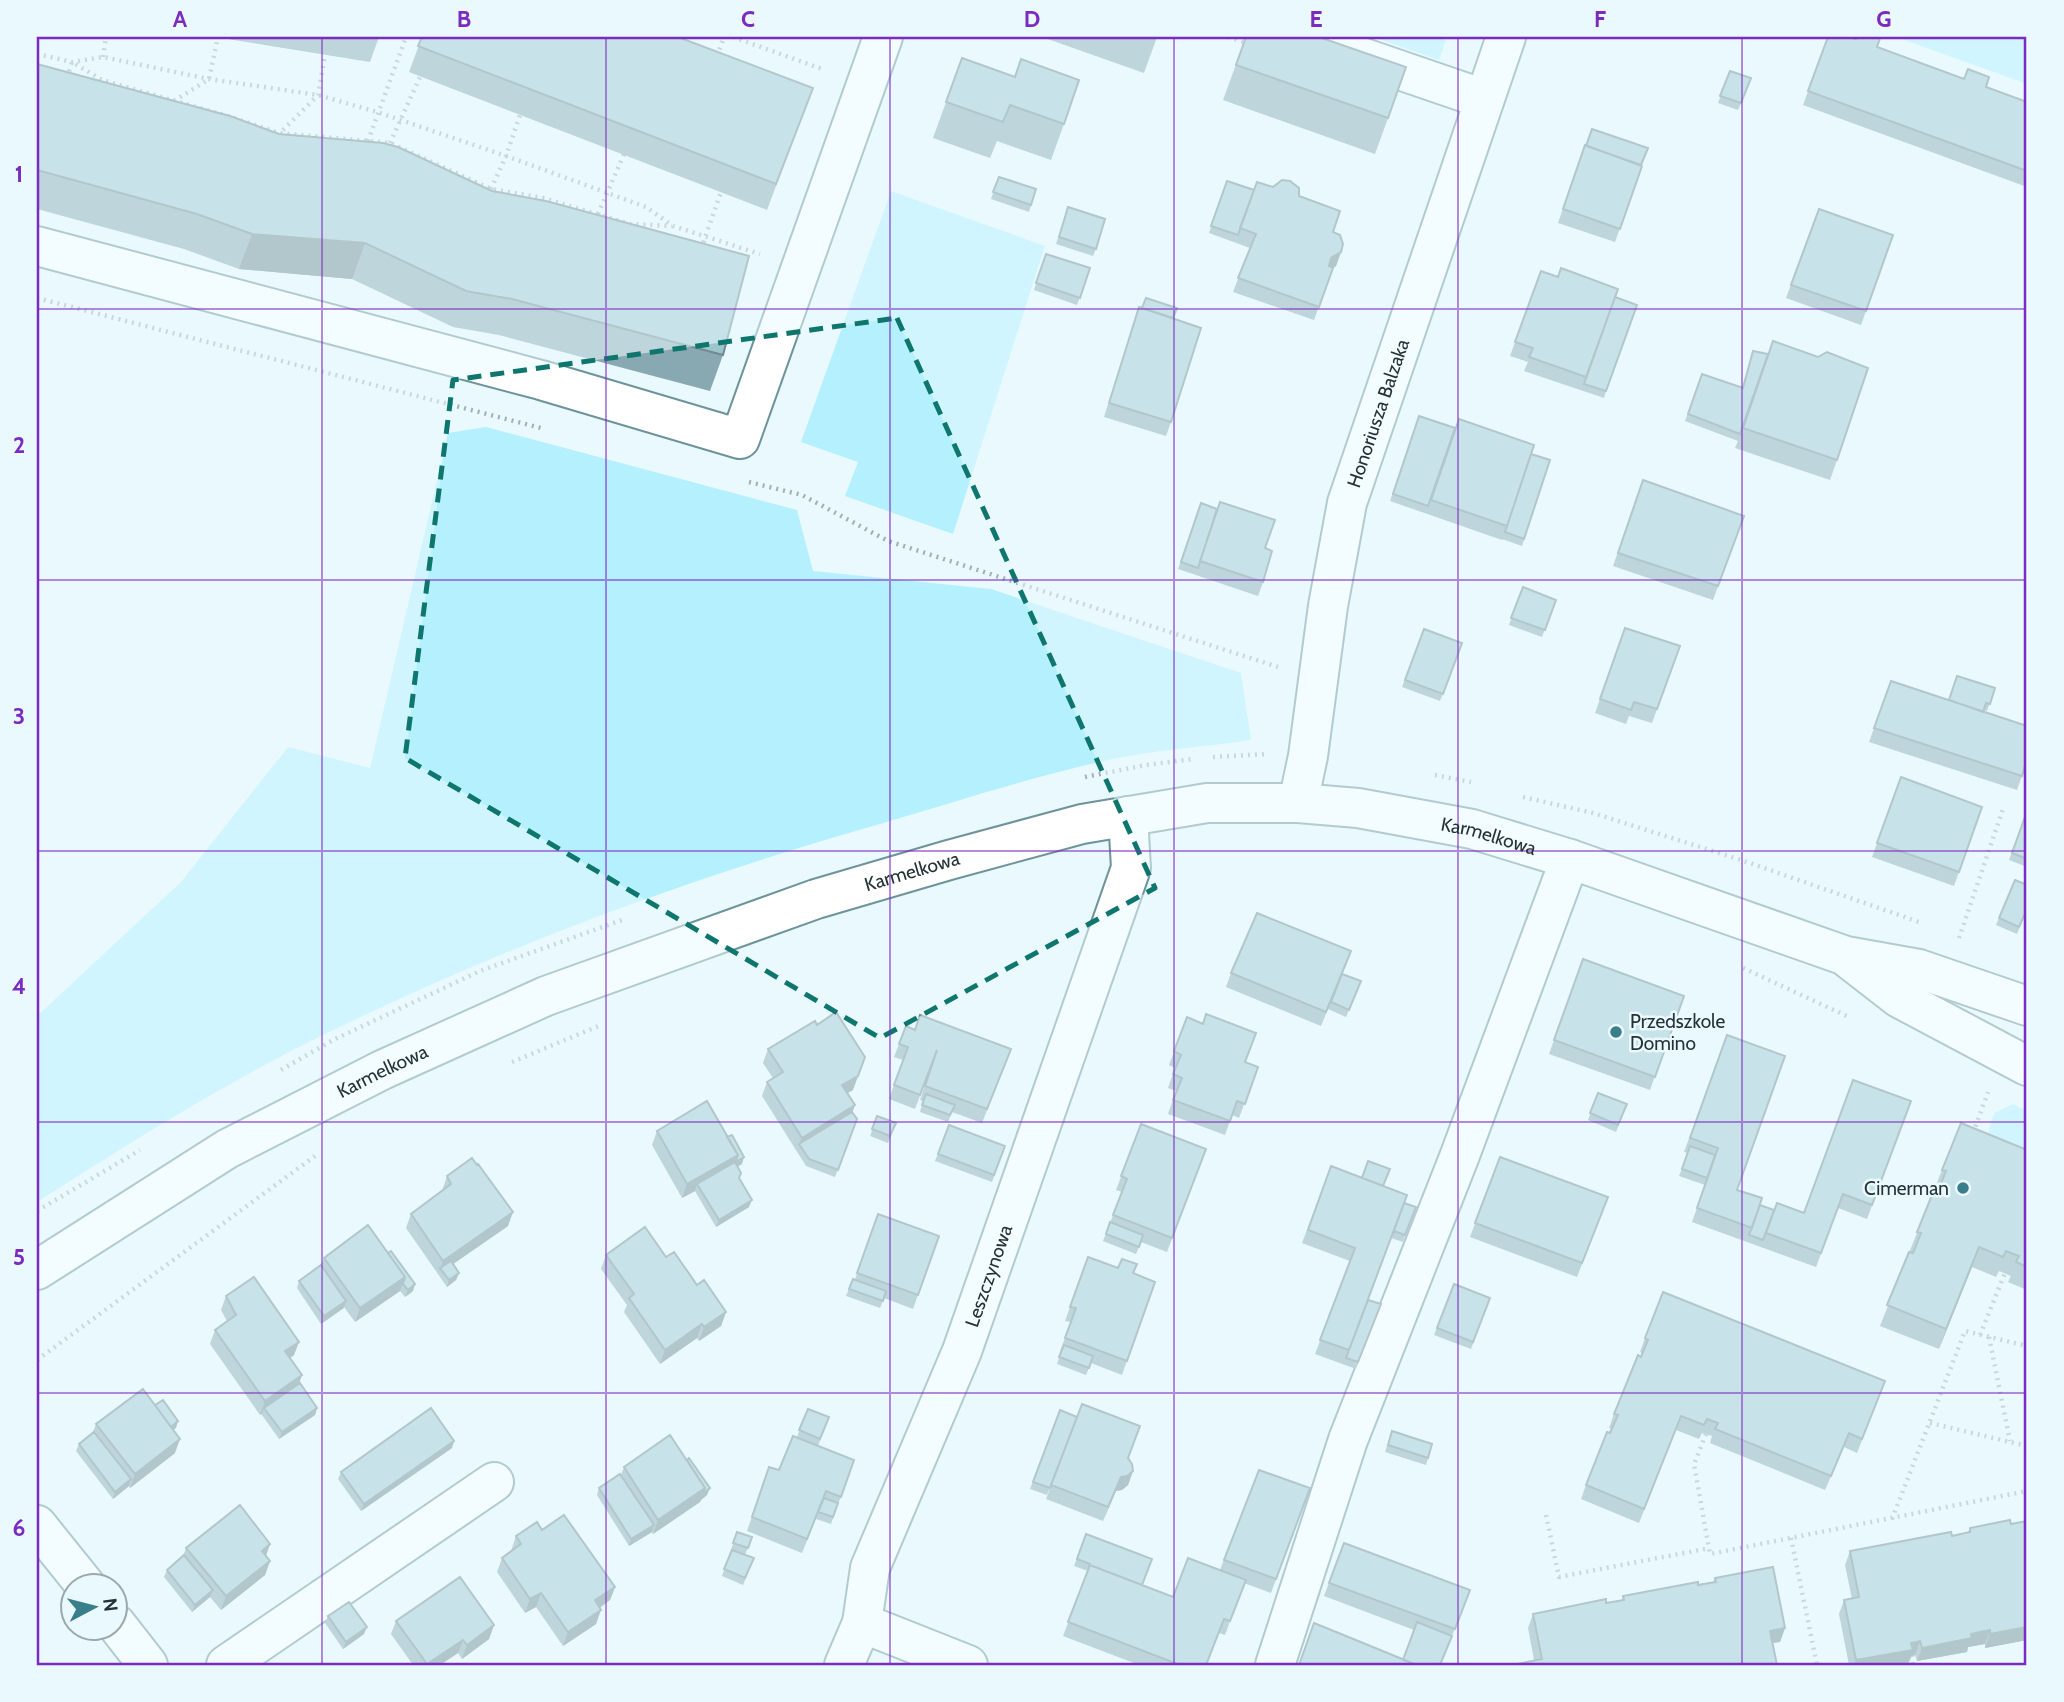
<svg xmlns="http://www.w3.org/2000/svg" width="2064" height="1702" viewBox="0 0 2064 1702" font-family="Cabin,sans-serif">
	<rect width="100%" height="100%" fill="#e9f9fd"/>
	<path fill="#b4f0fe" d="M1373 37H1447L1439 60Z
		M1896 37H2027V84Z
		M891 191 1045 246 953 534 845 496 858 462 801 442Z
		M486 427 797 510 813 571 991 589 1241 673 1251 740C1204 747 1154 750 1108 760 1031 777 955 802 880 824 679 881 484 954 297 1048 207 1094 122 1148 37 1202V1016L181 882 288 747 370 768 448 433Z
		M2013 1104 2027 1111V1155L1986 1139 1994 1113Z"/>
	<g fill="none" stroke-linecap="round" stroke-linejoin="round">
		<g stroke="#6d939b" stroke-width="42">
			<g id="minor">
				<path d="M1303 37 1484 99"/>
				<path d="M37 246 541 380 740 439 883 37"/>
				<path id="s1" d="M1298 803 1308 756 1328 606 1347 503 1506 37"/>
				<path d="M1850 960 1899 998 2027 1066"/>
				<path id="s2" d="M37 1270 227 1149 382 1070 546 996 816 899 949 860 1082 824 1207 803H1298L1358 808 1472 829 1570 859 1846 956 1919 969 2027 1006"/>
				<path d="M37 1525 86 1586"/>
				<path d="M116 1624 148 1665"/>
				<path d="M226 1665 494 1482"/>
				<path d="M844 1665 862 1623"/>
				<path id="s3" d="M968 1665 862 1623 870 1568 962 1351 1131 868 1128 816"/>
				<path d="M1275 1665 1348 1440 1460 1155 1570 859"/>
			</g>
		</g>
		<path stroke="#a0b0b4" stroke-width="4.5" stroke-dasharray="2 5" stroke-linecap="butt" d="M733 37 825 70
			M1228 37 1247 43
			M37 54 72 62 103 57 209 79 318 95 377 112 506 156 646 207 673 226 760 254
			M717 56 724 37
			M103 57 106 37
			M67 78 72 62 102 80 231 117 279 133 390 143 491 189 543 198 630 224 672 226
			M174 101 209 79 218 37
			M278 135 318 95 325 55
			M368 141 406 37
			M390 143 420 77
			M491 189 506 156 520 115
			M598 214 624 154
			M701 249 721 192
			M37 298 541 428
			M749 482 802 495 888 541 1278 667
			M1213 757 1267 754
			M1435 775 1471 782
			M1085 777 1146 765 1193 759
			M1523 797 1593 813 1741 860 1922 923
			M1959 938 2004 806
			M1743 968 1849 1017
			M512 1062 601 1025
			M281 1070 333 1040 480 971 622 920
			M1973 1133 1988 1092
			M37 1211 140 1150
			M1980 1335 2005 1273
			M1989 1337 2010 1441
			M37 1360 315 1156
			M1930 1423 2027 1446
			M1706 1434 1694 1464 1710 1554 2027 1491
			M1546 1515 1559 1577 1710 1548
			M1892 1519 1965 1331 2027 1346
			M1791 1538 1817 1665
			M1912 1655 1913 1665"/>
		<use href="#minor" stroke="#fff" stroke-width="38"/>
	</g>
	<path fill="#88a9b1" d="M215 37H379L370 62Z
		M422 37 813 88 767 210 409 72Z
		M1042 37H1157L1144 73Z
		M1246 37 1388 118 1375 154 1223 100Z
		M1828 37 1877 47 2027 102V187L1803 105Z
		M962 58 1015 77 1064 124 1051 160 997 141 990 158 933 138Z
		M37 64 723 355 710 391 499 335 453 327 352 279 239 269 184 249 37 209Z
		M1730 71 1751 78 1738 110 1718 103Z
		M1580 159 1642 166 1615 242 1558 223Z
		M999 177 1036 189 1029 212 991 199Z
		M1227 181 1254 190 1299 196 1333 232 1341 252 1336 266 1333 268 1314 320 1233 292 1250 248 1209 233Z
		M1068 207 1096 249 1093 256 1056 244Z
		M1819 209 1893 235 1861 325 1786 298Z
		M1046 254 1090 268 1077 305 1034 290Z
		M1541 271 1615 297 1606 391 1604 398 1524 371 1528 362 1510 356Z
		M1139 307 1173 318 1171 422 1166 436 1104 417Z
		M1753 351 1837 460 1830 480 1735 448 1738 441 1685 421 1702 374 1742 388Z
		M1419 416 1550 460 1522 546 1502 539 1503 538 1502 540 1390 501Z
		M1643 480 1744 516 1713 600 1613 566Z
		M1201 503 1265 548 1263 582 1258 596 1178 569Z
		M1523 587 1556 600 1542 637 1509 625Z
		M1625 628 1680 646 1652 723 1629 716 1626 724 1595 713Z
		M1424 629 1462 643 1440 701 1402 687Z
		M1891 681 1949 700 1995 688 1987 711 1983 710V712L2022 776 2017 790 1869 742Z
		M1901 777 1982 807 1954 886 1872 857Z
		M2027 811V867L2009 860Z
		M2027 910 2017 934 1996 925 1999 918Z
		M1583 959 1684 996 1650 1090 1549 1054Z
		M1231 973 1342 974 1358 988 1346 1017 1328 1009 1321 1026 1226 987Z
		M1187 1017 1246 1062 1258 1067 1239 1118 1232 1115 1225 1135 1168 1114 1176 1091 1168 1088 1175 1068 1169 1065Z
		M915 1030 1011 1049 982 1123 952 1112 948 1122 920 1112 923 1101 920 1100 932 1064 915 1109 889 1099 903 1060 894 1057 899 1044Z
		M1727 1035 1737 1190 1762 1198 1747 1242 1692 1222 1705 1185 1679 1176 1688 1153 1684 1152Z
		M768 1049 853 1090 847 1093 855 1105 852 1112 857 1119 835 1177 806 1166 762 1096 767 1082 773 1078 763 1063Z
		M1598 1093 1627 1104 1616 1132 1588 1120Z
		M1911 1101 1867 1219 1838 1208 1816 1267 1747 1242 1760 1205 1774 1210 1804 1213Z
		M877 1116 896 1123 888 1143 870 1136Z
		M1141 1124 1206 1149 1167 1252 1141 1242 1136 1254 1103 1241 1122 1192 1116 1190Z
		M949 1125 1005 1146 992 1182 935 1161Z
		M657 1131 742 1164 738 1166 739 1178 749 1207 716 1227 695 1191 682 1198 652 1145Z
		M2027 1150V1290L2008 1282 2011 1276 1999 1271 1996 1277 1972 1267 1939 1349 1880 1326 1942 1170Z
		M1500 1157 1608 1197 1577 1277 1470 1237Z
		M1331 1166 1383 1186 1404 1203 1416 1207 1403 1242 1391 1238 1368 1300 1381 1304 1356 1369 1315 1354 1350 1261 1302 1243Z
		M447 1176 508 1226 453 1264 459 1273 456 1280 447 1287 406 1228 411 1214 442 1191Z
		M368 1225 413 1291 405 1297 400 1291 355 1322 344 1307 321 1324 297 1288 299 1281 321 1265 324 1258Z
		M939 1236 913 1309 884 1298 880 1308 846 1296 853 1279 855 1280 857 1273Z
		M606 1255 666 1257 726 1312 721 1326 699 1341 697 1338 660 1364 624 1312 627 1305 601 1269Z
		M1088 1257 1155 1282 1122 1375 1091 1363 1086 1375 1057 1364 1061 1352 1060 1351 1071 1322 1065 1321Z
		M1454 1284 1490 1298 1471 1349 1434 1335Z
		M226 1296 294 1355 290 1358 302 1375 299 1383 317 1408 315 1415 279 1439 262 1415V1414L260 1415 210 1344 215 1330 227 1321 221 1310Z
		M1645 1338 1885 1381 1857 1453 1844 1447 1825 1490 1710 1443 1712 1436 1702 1433 1699 1439 1676 1430 1639 1523 1581 1499 1586 1485 1612 1429 1609 1428 1614 1414 1641 1357 1642 1353 1640 1352Z
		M155 1405 176 1428 173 1430 175 1453 130 1488 129 1486 113 1499 76 1451 79 1444 93 1432 96 1424Z
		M808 1409 829 1417 818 1446 797 1437Z
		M1060 1410 1133 1471 1128 1485 1122 1490 1116 1491 1103 1521 1046 1499 1067 1443 1047 1495 1030 1489Z
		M1392 1431 1432 1444 1426 1465 1385 1452Z
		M452 1448 361 1511 338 1479 341 1472Z
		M854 1460 831 1524 816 1519 802 1553 747 1531 769 1467 779 1470Z
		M624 1467 707 1495 701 1500 700 1502 653 1534 652 1532 629 1546 597 1495 599 1488 621 1475Z
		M1259 1470 1310 1488 1271 1593 1244 1583 1225 1635 1219 1633 1207 1665H1139L1063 1636 1088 1571 1074 1566 1086 1534 1143 1585 1173 1597 1220 1570Z
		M2027 1521V1640L1985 1648V1644L1968 1647 1967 1652 1917 1661 1915 1655 1912 1656 1908 1664 1899 1665H1849L1839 1614 1844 1600 1852 1599 1845 1565 1850 1551 1952 1536 1968 1532 1970 1528 2011 1524Z
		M542 1530 615 1587 610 1600 600 1608 596 1624 563 1646 536 1607 525 1613 497 1572 502 1558 511 1551 516 1536Z
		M737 1532 752 1537 745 1555 754 1558 743 1585 722 1576Z
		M1344 1543 1465 1604 1440 1665 1403 1660 1414 1630 1324 1596Z
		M270 1544 266 1556 270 1561 265 1575 221 1610 210 1597 192 1612 164 1577 167 1570 183 1556 186 1548Z
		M1715 1578 1785 1628 1780 1642 1534 1660 1528 1628 1533 1614 1606 1603 1622 1600 1623 1596 1713 1582Z
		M328 1616 364 1634 343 1649 325 1623Z
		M396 1621 494 1625 489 1639 462 1659 458 1653 440 1665H413L391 1634Z"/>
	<path fill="#6f8a90" d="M252 234 365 243 352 279 239 269Z
		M1341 252 1336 266 1326 272 1331 258Z
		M860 1071 853 1090 837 1099 842 1085Z
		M855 1105 850 1119 799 1144 802 1138Z
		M738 1155 744 1157 742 1164 700 1188 697 1184 695 1191 682 1198 687 1184Z
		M752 1200 749 1207 716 1227 719 1220Z
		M513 1212 508 1226 443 1271 440 1268 438 1275 443 1261Z
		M1979 1247 1972 1267 1939 1349 1946 1329Z
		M459 1273 456 1280 447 1287 449 1280Z
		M405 1277 400 1291 355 1322 360 1308Z
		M415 1284 413 1291 405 1297 408 1290Z
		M346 1301 344 1308 321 1324 324 1316Z
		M726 1312 721 1326 699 1341 704 1327Z
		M702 1324 697 1338 660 1364 665 1350Z
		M299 1342 294 1355 280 1365 285 1351Z
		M302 1375 297 1389 264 1408 262 1414 260 1415 265 1401Z
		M317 1408 315 1415 279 1439 282 1432Z
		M178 1421 176 1428 163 1437 166 1430Z
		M180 1439 175 1453 130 1488 135 1474Z
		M454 1441 452 1448 361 1511 364 1504Z
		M1133 1471 1128 1485 1122 1490 1116 1491 1103 1521 1121 1477Z
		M131 1479 129 1486 113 1499 115 1492Z
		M705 1488H710L707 1495 701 1500 700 1502 653 1534 658 1520Z
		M654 1525 652 1532 629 1546 631 1539Z
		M270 1544 265 1558 262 1551Z
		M270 1561 265 1575 221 1610 226 1596Z
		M615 1587 610 1600 590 1614 595 1600Z
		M213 1590 210 1597 192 1612 195 1605Z
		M541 1593 536 1607 525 1613 530 1599Z
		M601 1610 596 1624 563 1646 568 1632Z
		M494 1625 489 1639 462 1659 467 1645Z
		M367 1627 364 1634 343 1649 346 1642Z
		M2027 1627V1640L1985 1648 1990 1634Z
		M1785 1628 1780 1642 1765 1644 1770 1631Z
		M1990 1630 1985 1644 1968 1647 1967 1652 1917 1661 1922 1648 1971 1634Z
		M463 1640 458 1653 440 1665H426Z
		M1920 1641 1915 1655 1911 1656 1908 1664 1899 1665H1854L1856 1660 1911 1643Z"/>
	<path fill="#9ec5ce" stroke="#6f8a90" stroke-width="2" d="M422 37H678L813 88 776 184 418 46Z
		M1246 37H1319L1406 67 1388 118 1236 65Z
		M1828 37H1848L1856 39 1857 37H1877L1880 38 1877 47 1964 79 1968 69 1989 77 1986 87 2027 102V171L1808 91Z
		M962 58 1015 77 1021 59 1079 80 1064 124 1010 105 1003 122 946 102Z
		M37 64 230 116 279 134 383 143 398 147 492 191 546 201 749 256 723 355 512 299 466 291 365 243 252 234 197 214 37 170Z
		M1730 71 1751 78 1741 103 1720 96Z
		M1592 129 1648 148 1641 165 1586 146Z
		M1585 145 1642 166 1620 229 1563 209Z
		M999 177 1036 189 1031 205 993 192Z
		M1282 180 1290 181 1299 188V196L1340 211 1333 232 1340 235 1343 244 1341 252 1331 258 1329 266 1333 268 1319 307 1238 278 1256 234 1240 228 1257 182 1273 187Z
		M1227 181 1254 190 1238 235 1211 226Z
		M1068 207 1105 219 1096 249 1059 237Z
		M1819 209 1893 235 1866 311 1791 285Z
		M1046 254 1090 268 1080 298 1036 283Z
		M1561 268 1618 289 1586 377 1529 357 1533 348 1515 342 1541 271 1558 277Z
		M1615 297 1637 305 1606 391 1584 384Z
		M1146 298 1177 308 1173 318 1142 308Z
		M1139 307 1201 328 1171 422 1109 403Z
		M1773 341 1818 357 1827 352 1868 368 1837 460 1743 428Z
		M1753 351 1768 354 1740 434 1688 414 1702 374 1743 388Z
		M1419 416 1455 428 1428 506 1393 494Z
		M1459 419 1534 445 1507 526 1431 500Z
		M1531 454 1550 460 1524 539 1505 532Z
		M1643 480 1744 516 1718 586 1618 553Z
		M1220 502 1275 520 1265 548 1272 551 1263 582 1200 561Z
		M1201 503 1217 509 1198 568 1181 562Z
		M1523 587 1556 600 1545 630 1511 618Z
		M1625 628 1680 646 1657 709 1634 702 1631 710 1600 699Z
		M1424 629 1462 643 1443 694 1405 680Z
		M1957 676 1995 688 1990 704 1986 703 1983 712 1949 700Z
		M1891 681 2027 726V758L2022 776 1874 728Z
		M1901 777 1982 807 1959 872 1877 843Z
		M2027 811V859L2012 853Z
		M2015 880 2027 885V909L2019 927 1999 918Z
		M1257 913 1351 951 1326 1012 1231 973Z
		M1583 959 1684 996 1655 1077 1554 1040Z
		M1342 974 1361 981 1349 1010 1331 1002Z
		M836 1012 865 1057 858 1076 842 1085 855 1105 802 1138 767 1082 783 1072 768 1049 815 1021 817 1025Z
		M1206 1014 1256 1033 1245 1062 1258 1067 1245 1104 1237 1101 1230 1121 1173 1100 1182 1078 1173 1074 1181 1055 1174 1051 1187 1017 1203 1024Z
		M920 1015 1011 1049 987 1109 925 1086 937 1050 920 1095 894 1085 908 1047 899 1044 906 1026 915 1030Z
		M1727 1035 1785 1056 1737 1190 1762 1198 1752 1228 1697 1208 1718 1148 1690 1138Z
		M1853 1080 1911 1101 1872 1205 1843 1194 1821 1253 1766 1233 1777 1203 1804 1213Z
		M1598 1093 1627 1104 1618 1125 1590 1113Z
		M926 1094 955 1105 950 1115 922 1105Z
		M707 1101 738 1155 687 1184 657 1131Z
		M852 1112 857 1119 838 1170 809 1159 799 1144Z
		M877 1116 896 1123 890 1136 872 1129Z
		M1961 1123 2027 1150V1267L2016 1262 2019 1256 2006 1251 2003 1257 1979 1247 1946 1329 1887 1305 1909 1252 1913 1253 1921 1233 1917 1232 1934 1190 1938 1191 1946 1171 1942 1170Z
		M1141 1124 1206 1149 1172 1238 1113 1215 1127 1179 1121 1176Z
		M949 1125 1005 1146 994 1175 938 1154Z
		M732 1135 744 1157 735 1162 738 1155 727 1137Z
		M1690 1146 1715 1155 1707 1178 1682 1169Z
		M1500 1157 1608 1197 1582 1263 1475 1223Z
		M472 1158 477 1165 478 1164 513 1212 443 1261 411 1214 451 1184 447 1176Z
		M1368 1161 1390 1169 1383 1186 1362 1178Z
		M735 1162 741 1173 739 1178 752 1200 719 1220 697 1184Z
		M1331 1166 1407 1195 1349 1350 1320 1340 1355 1248 1308 1230Z
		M1404 1203 1416 1207 1405 1235 1394 1231Z
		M1760 1205 1774 1210 1763 1240 1749 1235Z
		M878 1214 939 1236 918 1295 857 1273Z
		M1110 1222 1143 1235 1139 1247 1106 1234Z
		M368 1225 405 1277 360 1308 324 1258Z
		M645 1227 666 1257 674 1252 697 1285 704 1280 726 1312 704 1327 702 1324 665 1350 629 1298 634 1294 606 1255Z
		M391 1251 415 1284 408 1290 403 1284 405 1277 388 1253Z
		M1088 1257 1118 1268 1122 1259 1137 1264 1133 1273 1155 1282 1127 1361 1065 1338 1076 1308 1070 1307Z
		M451 1261 459 1273 449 1280 440 1268Z
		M321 1265 346 1301 324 1316 299 1281Z
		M254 1277 299 1342 285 1351 302 1375 265 1401 215 1330 236 1315 226 1296Z
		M853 1279 886 1291 883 1301 849 1289Z
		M1454 1284 1490 1298 1473 1342 1437 1328Z
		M1663 1292 1885 1381 1862 1439 1849 1433 1831 1476 1715 1429 1718 1423 1707 1419 1704 1425 1681 1416 1644 1509 1586 1485 1607 1432 1610 1433 1618 1415 1614 1414 1638 1355 1641 1357 1648 1340 1645 1338Z
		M1368 1300 1381 1304 1358 1362 1346 1358Z
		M1064 1345 1093 1356 1089 1368 1059 1357Z
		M300 1383 317 1408 282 1432 264 1408Z
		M143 1389 180 1439 135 1474 96 1424Z
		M163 1400 178 1421 171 1427 155 1405Z
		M1082 1404 1140 1426 1128 1458 1132 1464 1133 1471 1127 1476 1121 1477 1108 1507 1051 1485Z
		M431 1408 454 1441 364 1504 341 1472Z
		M808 1409 829 1417 820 1439 799 1430Z
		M1060 1410 1077 1417 1050 1488 1033 1482Z
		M1392 1431 1432 1444 1428 1458 1388 1445Z
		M94 1432 131 1479 115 1492 79 1444Z
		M670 1435 705 1488 658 1520 624 1467Z
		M793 1436 854 1460 841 1497 826 1491 807 1539 752 1517 769 1467 779 1470Z
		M689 1458 710 1488 704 1493 705 1488 687 1460Z
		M1259 1470 1310 1488 1276 1579 1224 1560Z
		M620 1474 654 1525 631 1539 599 1488Z
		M824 1498 838 1503 833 1517 818 1512Z
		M240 1505 270 1544 262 1551 270 1561 226 1596 186 1548Z
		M564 1515 615 1587 595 1600 601 1610 568 1632 541 1593 530 1599 502 1558 521 1544 516 1536 537 1522 542 1530Z
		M2010 1520 2011 1524 2027 1521V1627L1990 1634V1630L1971 1634 1972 1638 1922 1648 1920 1641 1917 1642 1911 1643 1913 1650 1856 1660 1844 1600 1859 1597 1850 1551 1951 1532 1952 1536 1970 1532V1528Z
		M737 1532 752 1537 748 1548 733 1543Z
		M1086 1534 1152 1559 1142 1585 1090 1565 1089 1567 1090 1564 1077 1559Z
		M1344 1543 1470 1590 1455 1629 1329 1583Z
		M732 1550 754 1558 745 1578 724 1569Z
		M184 1555 213 1590 195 1605 167 1570Z
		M1188 1558 1246 1580 1230 1621 1224 1619 1206 1665H1180L1068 1622 1090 1565 1173 1597Z
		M1773 1567 1785 1628 1770 1631 1777 1665H1512L1542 1659 1533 1614 1606 1599V1603L1624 1600 1623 1596 1698 1582V1585L1716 1582 1715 1578Z
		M460 1577 494 1625 467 1645 463 1640 427 1664 396 1621Z
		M349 1602 367 1627 346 1642 328 1616Z
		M1417 1622 1452 1636 1440 1665H1417L1403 1660Z
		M1314 1623 1417 1665H1299Z"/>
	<path d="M0 0H2064V1702H0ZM897 318 1155 888 880 1038 405 758 453 380Z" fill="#e9f9fd" fill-opacity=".55" fill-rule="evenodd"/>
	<path fill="none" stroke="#0f766e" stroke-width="5" stroke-dasharray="14 9" stroke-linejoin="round" d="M897 318 1155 888 880 1038 405 758 453 380Z"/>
	<path fill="none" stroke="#7b2cbf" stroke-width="2" stroke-opacity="0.55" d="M322 37V1665M606 37V1665M890 37V1665M1174 37V1665M1458 37V1665M1742 37V1665M37 309H2027M37 580H2027M37 851H2027M37 1122H2027M37 1393H2027"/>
	<g fill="#397e8b" stroke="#e9f9fd" stroke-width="2.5">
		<circle cx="1616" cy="1032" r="7"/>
		<circle cx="1963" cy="1188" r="7"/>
	</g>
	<g text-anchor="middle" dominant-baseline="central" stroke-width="5" stroke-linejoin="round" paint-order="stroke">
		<g font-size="19" fill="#223236" stroke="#e9f9fd">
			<text stroke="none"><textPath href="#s1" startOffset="399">Honoriusza Balzaka</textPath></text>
			<text stroke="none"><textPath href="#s2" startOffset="1554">Karmelkowa</textPath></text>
			<text stroke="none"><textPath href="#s2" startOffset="966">Karmelkowa</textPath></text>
			<text stroke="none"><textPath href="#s2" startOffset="399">Karmelkowa</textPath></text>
			<text stroke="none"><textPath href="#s3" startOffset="485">Leszczynowa</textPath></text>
		</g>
		<g font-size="19" fill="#223236" stroke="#e9f9fd" text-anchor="start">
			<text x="1630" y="1021">Przedszkole<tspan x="1630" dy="22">Domino</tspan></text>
			<text x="1949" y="1188" text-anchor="end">Cimerman</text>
		</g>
	</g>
	<rect width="2064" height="1702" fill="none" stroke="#e9f9fd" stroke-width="77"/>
	<g transform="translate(94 1607) rotate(83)"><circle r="33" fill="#e9f9fd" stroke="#99a9ad" stroke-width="2"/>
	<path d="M0-5L12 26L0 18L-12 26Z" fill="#397e8b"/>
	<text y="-10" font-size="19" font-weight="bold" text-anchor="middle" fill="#223236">N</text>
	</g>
	<rect x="38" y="38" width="1987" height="1626" fill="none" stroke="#7b2cbf" stroke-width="2.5"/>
	<g font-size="23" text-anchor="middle" font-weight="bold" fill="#7b2cbf">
		<text x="180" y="27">A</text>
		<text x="464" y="27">B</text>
		<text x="748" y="27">C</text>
		<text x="1032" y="27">D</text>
		<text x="1316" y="27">E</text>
		<text x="1600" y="27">F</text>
		<text x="1884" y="27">G</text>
		<text x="19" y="182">1</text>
		<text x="19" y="453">2</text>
		<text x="19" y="724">3</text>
		<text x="19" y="994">4</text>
		<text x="19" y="1265">5</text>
		<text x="19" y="1536">6</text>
	</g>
</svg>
